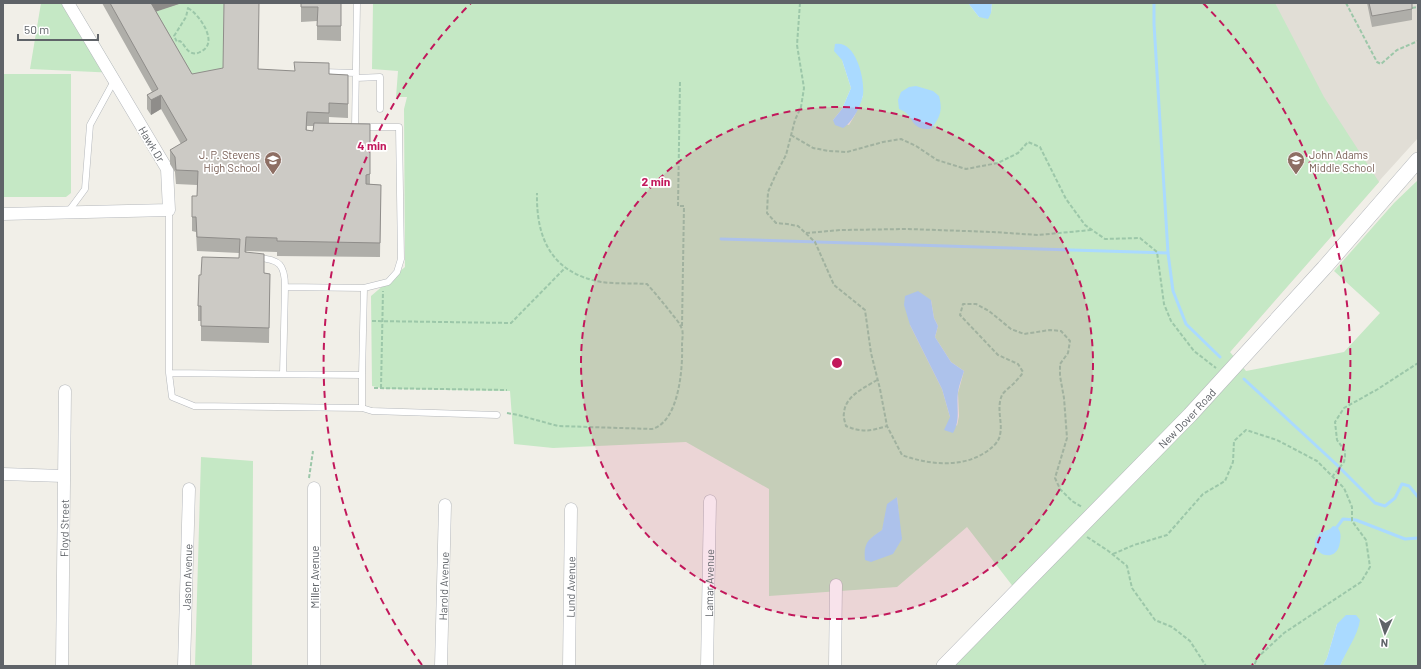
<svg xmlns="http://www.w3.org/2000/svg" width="1421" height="669" viewBox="0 0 1421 669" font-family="Barlow,sans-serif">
	<rect width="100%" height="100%" fill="#f1efe8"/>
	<path fill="#e1ded6" d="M1214 3H1418V138L1380 180 1379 182 1230 352Z"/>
	<path fill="#c5e8c5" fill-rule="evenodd" d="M41 3H75L117 73 30 69Z
		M180 3H224L223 83 192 89 149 14Z
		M373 3H968L979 17 991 13 992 3H1275L1324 97 1379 182 1230 352 1246 371 1344 352 1380 313 1334 271 1394 203 1418 180V666H1340L1347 649 1337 624 1327 658 1323 666H954L1021 597 967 527 897 587 769 596V489L686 442 553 448 514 444 510 391 385 389 372 386 371 296 405 267 404 109 407 97H396L398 71 372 69ZM842 60 863 96 855 115 849 125 833 120 842 109 851 88ZM931 300 934 318 938 326 935 337 951 362 964 371 958 393 959 416 957 426 950 417 942 389 910 325ZM897 497 899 518 867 541 882 530Z
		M3 74H71V193L66 197H3Z
		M201 457 253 461 252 666H195Z"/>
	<path fill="#aadaff" d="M968 3H992L991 13 988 19 979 17Z
		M835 44C856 40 865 79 863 95 861 106 852 123 843 128L835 125 833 120 842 109 851 88 842 60 834 51Z
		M916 86 933 91 939 96C943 111 940 117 931 129 908 130 916 115 899 109L898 100 901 92 909 87Z
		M918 291 931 300 934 318 938 326 935 337 951 362 964 371C962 378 959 385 958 392 956 407 961 419 953 433L944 430 950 417 942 389 910 325 904 305 905 296Z
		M897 497 902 539 893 554 871 562 865 560C863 542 869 539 882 530L887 504Z
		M1333 526 1337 527C1341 532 1341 535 1340 542 1337 564 1313 555 1315 542 1315 539 1318 536 1320 533L1330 529Z
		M1346 615H1356L1360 620C1358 635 1346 651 1340 666H1323L1327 658 1337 624Z"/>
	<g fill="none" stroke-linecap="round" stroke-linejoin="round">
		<path stroke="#aadaff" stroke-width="3" d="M1154 3V24L1168 253 1173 291 1186 324 1220 357
			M721 239 1168 253
			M1244 379 1336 464 1375 503 1385 506 1395 498 1402 484 1409 486 1418 497
			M1337 527 1343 519 1356 520 1405 539 1418 538"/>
		<g stroke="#b5b8bc" stroke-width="7">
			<path id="service" d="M322 72 356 73
				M356 78 380 77V109
				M169 210V373L362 375 364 288 388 282 397 272 401 259 399 127H355L357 3
				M68 212 85 189 90 125 114 81
				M257 258C280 259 285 265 285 287
				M169 373 172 397 194 406 362 408 372 411 497 415
				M283 374 285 287 364 288
				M362 408V375"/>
		</g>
		<g stroke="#b5b8bc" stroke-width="13">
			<g id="minor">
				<path d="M3 214 169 210 167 169 68 3"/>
				<path d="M3 474 63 476"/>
				<path id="s1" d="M62 666 65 391"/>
				<path id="s2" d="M184 666 189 489"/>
				<path d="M314 666V488"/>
				<path id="s3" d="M441 666 445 505"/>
				<path id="s4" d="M569 666 571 509"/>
				<path id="s5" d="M707 666 710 501"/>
				<path d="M835 666 836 585"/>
			</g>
		</g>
		<g stroke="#b5b8bc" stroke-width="16">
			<g id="tertiary">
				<path id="s6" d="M944 666 1190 415 1324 268 1418 160"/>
			</g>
		</g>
		<path stroke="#9cc7a9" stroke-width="2" stroke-dasharray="4 2" stroke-linecap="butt" d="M800 3 797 45 804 88 801 107 795 120 786 155 776 174 768 192 767 213 776 223 787 224 798 226 815 242 834 285 865 310 871 353 880 389 887 426 902 455C929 465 965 469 990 449 994 446 999 441 1000 435 1003 422 996 409 1002 395 1005 390 1012 386 1015 382 1018 379 1021 376 1023 372L1018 364 998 355 960 315 963 304H976L989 311 1011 329 1024 334 1050 330 1061 331 1070 341 1068 353 1060 364V376L1064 398 1067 438 1055 478 1060 489 1072 501 1082 507
			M1346 3 1377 62 1381 64 1397 50 1418 41
			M188 8C200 15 220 44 200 52 197 54 193 54 190 52 186 50 184 44 180 41L177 42 174 36 186 17Z
			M1412 8 1418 7
			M680 82 678 206H684L682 326
			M791 135 813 148 829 151 847 152 883 142 901 139 916 146 937 160 966 169 998 163 1018 153 1028 142 1040 147 1066 199 1085 225 1105 239 1140 238 1157 252 1164 304 1171 321 1194 351 1216 368
			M806 233 841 230 908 229 993 232 1038 235 1091 230
			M372 321 511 323 565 268
			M877 380C864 388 845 396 844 413 843 417 845 422 846 426 863 433 870 431 887 426
			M374 388 507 390
			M381 388 383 291
			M507 413 518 415 558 426 652 429C679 422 683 368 682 345 682 340 684 331 681 327 679 322 675 318 672 314 664 304 656 294 647 284 632 283 615 284 601 282 552 273 536 239 537 193
			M1332 477 1344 462 1345 457V451L1337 440 1335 422 1344 408 1378 389 1418 363
			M309 478 313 451
			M1087 537 1107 550 1127 566 1132 588 1155 620 1172 627 1190 641 1206 666
			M1113 554 1134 545 1167 535 1203 494 1225 481 1233 462 1234 441 1246 430 1277 440 1317 461 1344 488 1352 507V521L1366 540 1370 567 1361 582 1284 633 1257 658 1254 666"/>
		<use href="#service" stroke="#fff" stroke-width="6"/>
		<use href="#minor" stroke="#fff" stroke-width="12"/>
		<use href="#tertiary" stroke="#fff" stroke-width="15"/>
	</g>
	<path fill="#afaea9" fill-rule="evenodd" d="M102 3H182L156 11 192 74 258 69 348 75V118L329 117V123L370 124V184L381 185 380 257 277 256V252L246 251 264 273 270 274 269 343 201 341V321H198V306L201 275 239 258V253L197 251 196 232 192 231V217L197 196V185L176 184 175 172 170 164V150L181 144 161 109 151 115 147 109V95L152 92ZM307 126H313V131L307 130Z
		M301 3H341V41L317 40V21L301 22Z
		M1367 3H1412V20L1372 27Z"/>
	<path fill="#8f8d8a" d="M149 3H182L149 14Z
		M161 95V109L151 115V100Z"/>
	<path fill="#cccac5" stroke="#8f8d8a" d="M110 3H151L192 74 223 68 224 3H259L258 69 295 71 294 62 329 63V74L348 75V104L329 103V113L307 112 306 130 313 131 314 123 370 124V174L366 175V184L381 185 380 243 277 241V238L246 237 245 252 264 254V273L270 274 269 328 201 326V306H198L199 275H201L202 257 239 258 240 239 197 237 196 217H192V196H197L198 171 176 170 175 157 170 150 187 140 161 95 151 100 147 95 158 89Z
		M301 3H341V26H317L318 7H301Z
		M1369 3H1412V9L1372 16Z"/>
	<circle cx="837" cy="363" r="256" fill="#c2185b" fill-opacity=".12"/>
	<g fill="none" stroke="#c2185b" stroke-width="2" stroke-dasharray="7 5">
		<circle cx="837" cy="363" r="256"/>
		<path d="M422 665A513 513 0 0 1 471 3M1203 3A513 513 0 0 1 1252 665"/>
	</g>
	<defs>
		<g id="school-pin" transform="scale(0.9)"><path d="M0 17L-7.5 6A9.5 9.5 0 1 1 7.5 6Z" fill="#8d6e63" stroke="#fff"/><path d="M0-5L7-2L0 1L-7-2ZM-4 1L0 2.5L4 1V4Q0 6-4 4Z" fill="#fff"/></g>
	</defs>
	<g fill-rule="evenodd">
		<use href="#school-pin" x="273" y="160"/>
		<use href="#school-pin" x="1296" y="160"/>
	</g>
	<g text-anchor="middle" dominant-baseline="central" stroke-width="3.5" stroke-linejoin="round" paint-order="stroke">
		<g font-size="11" fill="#5f6368" stroke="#fff">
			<text transform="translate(152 144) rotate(59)">Hawk Dr</text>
			<text stroke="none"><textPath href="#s6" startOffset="347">New Dover Road</textPath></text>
			<text stroke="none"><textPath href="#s1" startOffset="138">Floyd Street</textPath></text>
			<text stroke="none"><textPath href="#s2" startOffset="89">Jason Avenue</textPath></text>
			<text transform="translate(314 577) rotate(-90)">Miller Avenue</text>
			<text stroke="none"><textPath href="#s5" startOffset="83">Lamar Avenue</textPath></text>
			<text stroke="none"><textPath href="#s3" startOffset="80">Harold Avenue</textPath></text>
			<text stroke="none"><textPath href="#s4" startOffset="79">Lund Avenue</textPath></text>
		</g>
		<g font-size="11" fill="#785e54" stroke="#fff" text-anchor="end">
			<text x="260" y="154">J. P. Stevens<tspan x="260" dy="13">High School</tspan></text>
			<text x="1309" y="154" text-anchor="start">John Adams<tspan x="1309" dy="13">Middle School</tspan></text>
		</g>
	</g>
	<circle cx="837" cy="363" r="6" fill="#c2185b" stroke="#fff" stroke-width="2"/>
	<g font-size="12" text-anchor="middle" font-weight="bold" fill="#c2185b" stroke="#fff" stroke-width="3.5" stroke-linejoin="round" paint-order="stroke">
		<text x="372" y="150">4 min</text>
		<text x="656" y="186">2 min</text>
	</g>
	<rect width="1421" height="669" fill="none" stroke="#5f6368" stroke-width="8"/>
	<g transform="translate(1385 633) rotate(183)" stroke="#ffffff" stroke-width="3" paint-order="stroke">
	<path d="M0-3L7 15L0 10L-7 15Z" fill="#5f6368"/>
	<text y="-6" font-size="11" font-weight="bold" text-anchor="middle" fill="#5f6368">N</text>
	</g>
	<path d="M18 34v6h80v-6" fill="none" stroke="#5f6368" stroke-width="2"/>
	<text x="24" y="34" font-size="12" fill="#5f6368" stroke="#ffffff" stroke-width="3" paint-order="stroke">50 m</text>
</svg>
